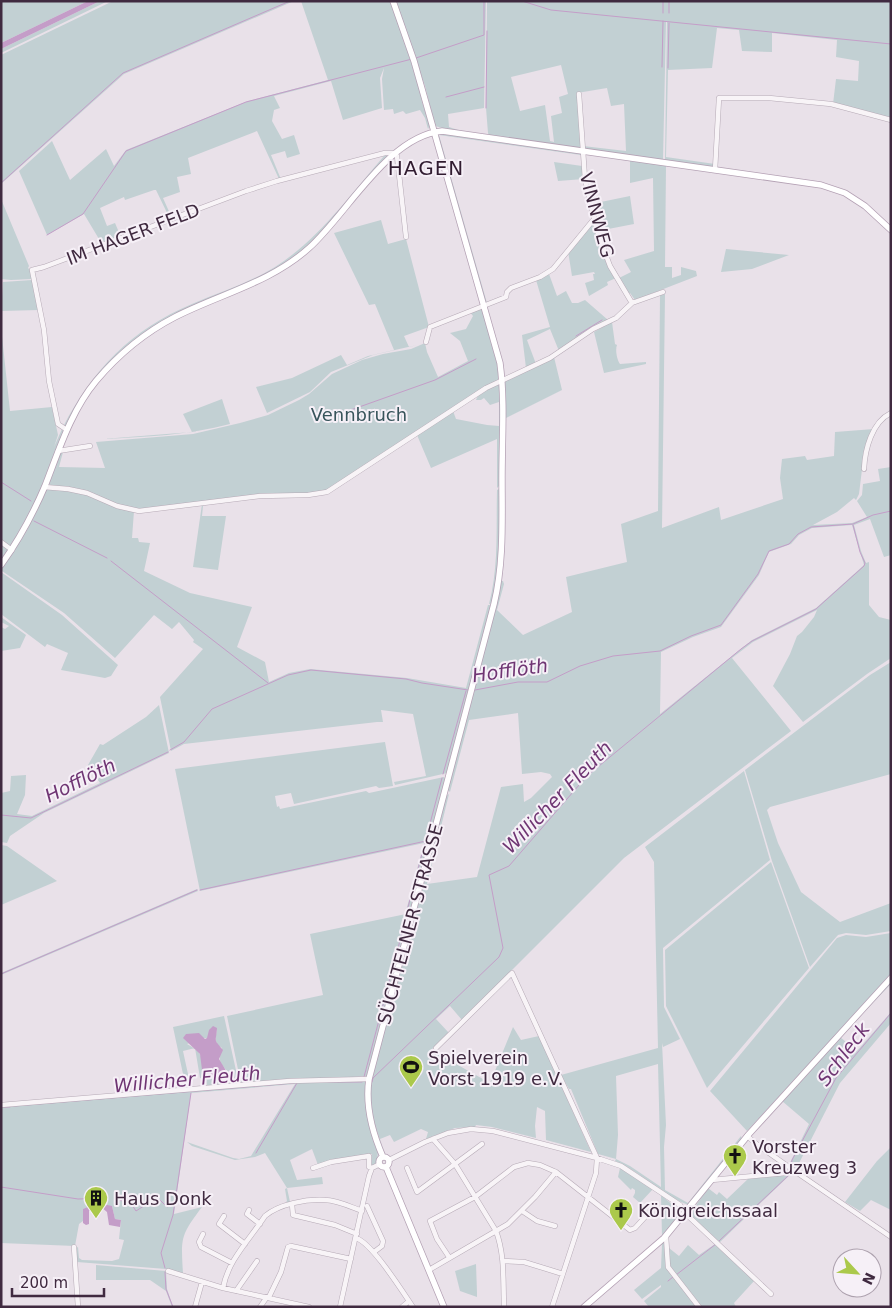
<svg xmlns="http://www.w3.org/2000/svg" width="892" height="1308" viewBox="0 0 892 1308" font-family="'DejaVu Sans',sans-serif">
	<rect width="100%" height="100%" fill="#e9e1e9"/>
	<path fill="#c2d0d3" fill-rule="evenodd" d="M1 1H88L1 43Z
		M100 1H108L1 53V49Z
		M113 1H294L124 74 1 184V55Z
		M301 1H391L420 89 422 102 430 125 428 129 425 118 420 110 406 114 403 111 394 114 393 109 384 110 382 79 384 68 380 78 382 108 343 120 331 81 274 96 280 108 274 110 272 121 282 139 294 135 300 154 287 158 285 151 271 155 280 177 282 178 279 179 257 131 188 158 191 174 177 177 180 192 163 198 171 216 173 217 170 219 156 190H154L125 200 124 197 100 208 107 226 115 223 121 237 102 244 84 214 47 235 19 171 52 141 70 180 106 149 114 166 126 150 248 101 328 80Z
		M395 1H486L484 108 448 114 449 127 461 131 457 132 435 126 425 86Z
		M487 1H891V119L833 104 836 79 858 81 859 61 836 57 837 40 772 33V52L742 51 739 30 717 28 712 68 668 70 666 157 715 164 714 168 665 161 667 21H666L663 160 584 150 583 146 626 151 624 104 611 106 607 88 577 93 581 148 579 150 490 138 488 133 486 108ZM561 65 568 94 559 97 562 113 551 116 554 142 550 141 545 105 520 111 511 77Z
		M443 134 581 153V155L439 135 487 303 485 302 439 139V135Z
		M383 154H387V157L335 219 307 247 292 259 260 279 174 316 112 361 67 426 63 427C93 369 131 330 192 304 220 292 249 283 275 267 319 239 350 195 384 156Z
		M630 159 662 164V166H666L665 267H672V278L681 275V267L696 271 697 276 635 300 630 293 628 294 619 278 631 272 624 260 654 251 653 178 630 183Z
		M554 162 582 166 584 179 558 181Z
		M630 196 634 224 598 231 591 204Z
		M1 199 29 266 28 268 31 271 32 279 11 280 1 279Z
		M381 220 388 244 406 239 429 327 404 336 409 347 417 345 373 355 331 372 310 392 267 413 256 387 292 378 341 355 347 365 368 356 394 350 375 304 369 305 334 233Z
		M594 221 616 278 607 282 608 285 589 296 585 283 594 280 593 274H595L594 272 572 276 568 251Z
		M726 249 789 255 752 269 721 272Z
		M549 274 557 296 566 291 572 303H578L585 300 608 320 559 351 550 329 527 340 536 364 526 368 522 335 550 327 536 280Z
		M32 280 39 310 1 311 3 282Z
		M665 294 662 528 719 507 721 520 783 499 780 478 782 459 805 456 807 460 834 456 835 432 874 429 864 453 859 494 856 500 854 498 837 512 813 525 852 523 867 517 857 501 862 495 863 484 880 481 878 469 891 467V555L884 557 870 519 854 525 861 551 866 563 869 562V605L879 617 891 620V658L867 674 803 722 773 686 790 654 797 636 802 632 814 617 817 610 753 642 732 658 791 731 624 858 462 1020 450 1006 436 1019 449 1033 431 1050 490 1083 513 1027 521 1040 539 1036 591 1152 546 1140 545 1111 537 1107 535 1126 536 1138 492 1127 476 1125 475 1127 455 1128 426 1139 428 1132 421 1129 394 1142 390 1135 380 1139 385 1154 369 1109 370 1085 372 1084 371 1080 396 980 399 978 398 973 446 796 449 794 427 884 477 877 501 787 523 784 524 802 531 798 552 777 550 774 541 772 522 774 518 713 469 720 450 792 447 789V773L395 785 394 782 426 776 413 714 381 710 383 722H377L184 744 171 751 160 697 203 649 193 642 194 640 179 622 172 629 154 615 115 658 64 613 2 571 1 568 27 530 45 490 52 486 48 483 59 454 63 452 59 467 105 468 96 442 193 434 240 423 268 415 299 400 309 394 332 374 362 360 383 354 411 349 425 343 427 352 438 377 468 361 460 341 450 333 466 329 473 316 470 312 482 308 498 358 500 380 328 490 308 494H276L134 511 132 538H138L139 542 150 543 144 571 190 593 252 607 237 647 265 662 269 682 289 673 310 669 407 678 466 688 488 605H493L501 581H503L504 584 497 610 523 635 572 612 566 577 627 562 621 524 658 511 660 295ZM852 525 864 565 816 608 752 640 660 714 661 652 693 637 721 627 759 575 769 552 791 544 799 535 812 528Z
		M612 322 615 344 617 345C615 350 617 360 620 364L646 362V364L604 373 594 332Z
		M1 327 10 411 52 407 58 435 54 447 62 429 64 432 39 496 23 528 1 562Z
		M554 357 562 390 506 418 504 417 505 381Z
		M500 384 501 387 499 486 497 488V439L431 468 417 435 453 411 456 419 487 425 499 426V402L490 405 484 398 481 400H476C479 391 492 387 500 384Z
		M222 399 230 424C188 435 146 437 103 439L192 432 183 414Z
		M499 489H500V550L493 603 489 604C499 566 496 528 497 490Z
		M202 504H205L203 506 202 516H226L218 570 193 567Z
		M1 572 62 615 118 665 111 676 105 678 61 670 68 653 47 644 45 647 1 614Z
		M1 617 26 635 20 648 1 651V627L5 629 9 626 1 622Z
		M891 662V774L770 807 767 810 778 843 801 892 840 922 891 903V931L866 935 846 933 838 935 810 967 772 861 745 770 870 675Z
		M159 705 169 753 44 813 10 836 7 843 1 842V793L10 791 11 776 26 775 25 795 17 814 32 816 100 783 88 765 100 744 103 745 146 717Z
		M385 742 393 786 379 788 376 786 294 804 291 793 275 796 277 807 279 806 280 809 366 791 369 793 444 777 445 779 412 911H406L424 843 200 891 175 769Z
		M744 771 770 860 663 948 664 1007 680 1039 663 1047 662 1043 666 1125 664 1147 665 1190 688 1203 737 1141 741 1136 742 1140 689 1204H686C660 1194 641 1172 615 1161L616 1159 598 1154 571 1089H569L561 1075 658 1048 654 862 645 847ZM658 1064 661 1187 630 1166 616 1159 618 1135 616 1076Z
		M1 845 7 846 57 881 1 905Z
		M771 862 809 968 707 1088 666 1006 665 950Z
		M197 889 198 891 1 975V973Z
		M406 914H411L368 1076 241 1084 227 1016 323 995 310 934Z
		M891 933V976L747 1131 710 1091 837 938 846 935 866 937Z
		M891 980V984L840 1037 857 1051 891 1012V1023L840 1083 796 1169 789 1165 809 1124 782 1101Z
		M224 1016 239 1084 207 1086 206 1080 200 1078 195 1048 183 1051 191 1088H186L173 1027ZM217 1030C215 1039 214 1043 222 1048 218 1061 219 1062 228 1072L202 1059C200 1051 194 1048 187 1044L203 1038H207Z
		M303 1081H367L378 1151 377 1163 373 1166 371 1165 372 1154H370L369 1156 318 1165 312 1149 290 1160 297 1180 322 1177 323 1184 287 1188 290 1202H286L287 1201 285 1189 287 1188 265 1153 255 1157 235 1160 192 1146 187 1142 233 1158 239 1159 251 1156 295 1084 191 1093 174 1214 202 1207C180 1236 181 1238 183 1274L166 1269 77 1262 76 1248 78 1247 79 1258 82 1260 112 1261 119 1259 124 1240 119 1239 121 1220 115 1219 112 1206 83 1209V1221L79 1224 75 1246 1 1243V1106Z
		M891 1147V1210L871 1200 860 1211 845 1202 877 1161Z
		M620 1168 653 1189 640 1203 633 1197 635 1193V1190L632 1188 631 1190 618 1177Z
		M792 1173 719 1243 690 1214 708 1188 717 1195 719 1192 727 1199 749 1178Z
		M661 1195 681 1212 677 1220 662 1236Z
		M665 1241 667 1263 697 1306 695 1307H649L644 1301 661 1287V1285L642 1299 634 1290 661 1268 662 1244Z
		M715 1244 755 1280 734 1303 736 1307H700L669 1267 668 1250 669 1248 679 1256 688 1245 699 1255Z
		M476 1264 477 1293V1297L460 1291 455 1271Z
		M96 1265 166 1271 167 1289 173 1307H172L166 1291 150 1280H96Z"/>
	<path fill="#c49dc8" d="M88 1H100L1 49V43Z
		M213 1026 217 1028C216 1044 213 1038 223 1050L219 1059 228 1074 209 1076 202 1070 200 1054 183 1038 186 1034 199 1033 205 1039 207 1038 209 1030Z
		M98 1203 112 1206 115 1219 121 1220 120 1227 109 1225 107 1212 101 1207 89 1211V1224L86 1225 83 1223V1209Z"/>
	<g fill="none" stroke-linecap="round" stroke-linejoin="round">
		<path stroke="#c49dc8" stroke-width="1" d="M522 1 551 10 891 44
			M663 13V1
			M669 13V1
			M416 58 484 35V1
			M662 67 663 21
			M668 68 669 23
			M446 97 484 87
			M486 108 487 31
			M1 183 123 73 290 1
			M47 235 83 214 126 151 246 102 412 59
			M576 336 602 320
			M331 417 435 380 476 359
			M1 482 31 501
			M34 521 107 558
			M111 561 268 683
			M475 690 518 682H547L580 666 613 656 660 651 691 636 721 625 758 574 769 551 789 544 798 534 811 527 853 524 873 515 891 511
			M170 750 184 742 212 709 288 675 311 670 406 679 422 683 468 690
			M443 774 466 691
			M1 815 31 818 168 752
			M200 890 426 841
			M407 911 442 778
			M1 974 197 890
			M364 1077 407 914
			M328 1082H362
			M372 1082 373 1078 499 957 503 948 489 875 509 866 586 777 599 766 741 649 752 641 816 609 864 566 865 563 860 552 853 525
			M14 1106 294 1083
			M1 1107H10
			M256 1153 297 1083
			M791 1166 792 1160 836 1078 891 1013
			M1 1187 78 1199 107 1198
			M115 1198 132 1205 136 1211 153 1200H160L167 1207 174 1204
			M719 1241 789 1175
			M165 1268 161 1253 173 1215 191 1093
			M165 1272 166 1289 173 1307
			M676 1275 716 1244
			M668 1281 673 1277"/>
		<g stroke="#b6aab6" stroke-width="5.5">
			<path id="minor" d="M579 94 585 179 597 231 610 266 632 303
				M715 170 719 98H769L831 104 891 120
				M426 342 430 327 506 297 507 292 511 288 540 277 553 269 594 219
				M67 430 58 424 49 381 44 330 32 270 44 267 246 191 277 181 385 153H394L397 156 406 237
				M58 451 90 446
				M864 469C865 449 872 422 891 413
				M44 487 68 489 87 493 117 506 139 511 260 496 308 495 327 492 486 388 550 358 593 329 616 318 632 303 663 292
				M1 542 12 550
				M436 1048 512 973 597 1158 596 1173 552 1307
				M1 1105 290 1081 369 1079
				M747 1136 759 1146 796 1172
				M433 1139 455 1164 496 1231C505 1255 503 1281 504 1307
				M389 1160 425 1142 448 1133 471 1129 493 1131 597 1158 621 1166 680 1205 685 1213 771 1294
				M313 1168 331 1162 369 1156V1167L372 1168
				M407 1168 417 1192 482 1144
				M712 1180 796 1172 891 1237
				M292 1204 293 1215 335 1225 357 1234
				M367 1206 383 1241 382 1246 374 1252
				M249 1210 247 1214 260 1224
				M522 1211 537 1221 555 1226
				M224 1216 219 1224 245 1244
				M203 1234 199 1242 201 1247 232 1263
				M666 1236 668 1267 699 1307
				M356 1238C372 1243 402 1291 413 1307
				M74 1247 78 1307
				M449 1257 437 1239 430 1221 475 1197 514 1167 528 1163 540 1165 556 1172 630 1230 635 1228 646 1216
				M503 1261 524 1262 563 1274
				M429 1270 508 1224 535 1197 556 1172
				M168 1271 223 1288 309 1307
				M223 1288C228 1260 250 1239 265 1216 279 1204 306 1199 325 1200 337 1200 351 1207 362 1211
				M236 1291 257 1261
				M269 1297 281 1272 288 1247 291 1246 351 1259
				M195 1307 202 1282
				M260 1307 267 1297
				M340 1307 369 1176 372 1168 380 1164
				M402 1307 409 1301"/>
		</g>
		<g stroke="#b4a1b4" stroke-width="7">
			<path id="major" d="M1 565C19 540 33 514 45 486 59 450 71 411 96 381 118 355 144 333 175 317 220 294 270 283 309 248 347 214 388 136 442 131L821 185 845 193 865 206 891 230
				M379 1162a5 5 0 1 1 10 0a5 5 0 1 1-10 0Z
				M383 1157C372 1132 365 1106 369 1079L494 604C504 563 502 520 502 478 502 440 505 401 500 363L414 61 393 1
				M386 1167 444 1307
				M584 1307 664 1238 749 1134 891 978"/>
		</g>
		<use href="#minor" stroke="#f8f4f7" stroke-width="4.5"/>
		<use href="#major" stroke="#fff" stroke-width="5.5"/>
	</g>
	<defs>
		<g id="stadium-pin" transform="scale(1.25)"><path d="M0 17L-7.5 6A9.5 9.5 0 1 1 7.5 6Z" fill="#abc94b" stroke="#f6f0f7"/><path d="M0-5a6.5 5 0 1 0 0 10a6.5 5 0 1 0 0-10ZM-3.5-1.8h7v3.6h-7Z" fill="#111"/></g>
		<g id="church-pin" transform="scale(1.25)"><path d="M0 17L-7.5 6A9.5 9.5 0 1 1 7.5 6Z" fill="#abc94b" stroke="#f6f0f7"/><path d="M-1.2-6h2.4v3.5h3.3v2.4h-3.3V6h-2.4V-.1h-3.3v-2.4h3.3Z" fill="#111"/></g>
		<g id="building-pin" transform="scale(1.25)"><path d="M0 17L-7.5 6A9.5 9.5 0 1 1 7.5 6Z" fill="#abc94b" stroke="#f6f0f7"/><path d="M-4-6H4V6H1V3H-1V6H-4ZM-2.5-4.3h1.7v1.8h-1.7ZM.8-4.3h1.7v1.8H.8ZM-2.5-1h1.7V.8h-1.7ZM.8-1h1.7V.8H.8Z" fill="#111"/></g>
	</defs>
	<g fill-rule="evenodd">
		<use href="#stadium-pin" x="411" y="1067"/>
		<use href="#church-pin" x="735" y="1156"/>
		<use href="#building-pin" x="96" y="1198"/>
		<use href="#church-pin" x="621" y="1210"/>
	</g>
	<g text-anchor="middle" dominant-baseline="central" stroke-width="4" stroke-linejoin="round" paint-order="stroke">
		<g font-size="18" fill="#402a40" stroke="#f6f0f7">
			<text transform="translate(597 215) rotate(75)">VINNWEG</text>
			<text transform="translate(133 234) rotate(-21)">IM HAGER FELD</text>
			<text transform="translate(410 924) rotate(-75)">SÜCHTELNER STRASSE</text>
		</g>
		<g font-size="18" fill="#38545b" stroke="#f6f0f7">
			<text x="359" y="414">Vennbruch</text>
		</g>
		<g font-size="18" fill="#402a40" stroke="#f6f0f7" text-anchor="start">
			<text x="428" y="1057">Spielverein<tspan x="428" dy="21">Vorst 1919 e.V.</tspan></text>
			<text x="752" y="1146">Vorster<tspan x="752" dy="21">Kreuzweg 3</tspan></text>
			<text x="114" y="1198">Haus Donk</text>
			<text x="638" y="1210">Königreichssaal</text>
		</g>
		<g font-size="19" font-style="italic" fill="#6f3573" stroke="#f6f0f7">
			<text transform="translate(510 670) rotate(-8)">Hofflöth</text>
			<text transform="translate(80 780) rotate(-26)">Hofflöth</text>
			<text transform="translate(557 797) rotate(-46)">Willicher Fleuth</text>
			<text transform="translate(843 1054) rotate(-53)">Schleck</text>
			<text transform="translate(187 1079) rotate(-5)">Willicher Fleuth</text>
		</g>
		<g font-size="20" letter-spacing="1" fill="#311c30" stroke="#f6f0f7">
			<text x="426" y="168">HAGEN</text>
		</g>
	</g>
	<rect width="892" height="1308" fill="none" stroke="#402a40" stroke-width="5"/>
	<g transform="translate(857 1273) rotate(116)"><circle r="24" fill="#f6f0f7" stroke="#ada1ae"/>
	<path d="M0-4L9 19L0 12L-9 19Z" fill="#abc94b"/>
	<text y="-8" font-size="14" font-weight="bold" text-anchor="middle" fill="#402a40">N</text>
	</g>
	<path d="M12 1288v8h92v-8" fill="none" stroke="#402a40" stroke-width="2.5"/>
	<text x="20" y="1288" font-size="15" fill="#402a40" stroke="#f6f0f7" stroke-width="4" paint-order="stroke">200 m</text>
</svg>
